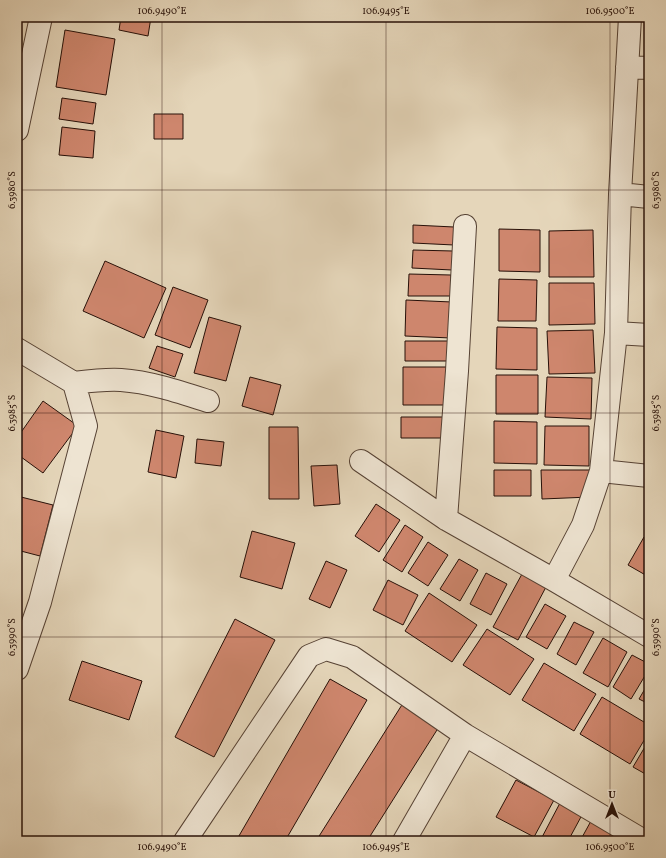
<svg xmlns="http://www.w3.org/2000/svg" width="666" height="858" viewBox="0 0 666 858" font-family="Vollkorn,serif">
	<rect width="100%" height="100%" fill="#e5d6ba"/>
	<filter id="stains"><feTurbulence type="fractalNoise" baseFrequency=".005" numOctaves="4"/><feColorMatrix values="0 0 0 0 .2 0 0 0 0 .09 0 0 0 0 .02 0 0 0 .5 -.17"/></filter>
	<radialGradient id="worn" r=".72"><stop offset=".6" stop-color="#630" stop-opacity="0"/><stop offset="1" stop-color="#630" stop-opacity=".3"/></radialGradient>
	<path fill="#ce866d" stroke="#271008" d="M79 17H105L104 20 79 18Z
		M121 17H151L148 36 119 30Z
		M65 30 115 39 106 95 56 87Z
		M17 49 25 53 17 66Z
		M62 98 96 103 93 124 59 119Z
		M154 114H183V139H154Z
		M62 127 95 131 93 158 59 155Z
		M413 225 454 227V245L413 243Z
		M499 229 540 230V272L499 271Z
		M593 230 594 277H549V231Z
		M413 250 453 251 452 270 412 268Z
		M105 261 166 288 144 338 83 311Z
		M409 274 451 275V296H408Z
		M499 279 537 280 536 321H498Z
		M549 283H594L595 324 549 325Z
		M173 287 208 300 190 348 155 335Z
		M406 300 452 302 451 338 405 336Z
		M209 317 241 326 226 381 194 373Z
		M497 327 537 328V370L496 369Z
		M593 330 595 373 549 374 547 331Z
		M405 341H450V361H405Z
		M157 346 183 354 175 377 149 368Z
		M403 367H448V405H403Z
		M496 375H538V414H496Z
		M250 377 281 385 273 415 242 406Z
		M547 377 592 378 591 419 545 417Z
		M43 401 78 426 43 473 17 454V438Z
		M401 417H449V438H401Z
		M494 421 537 422V464L494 463Z
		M545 426H589V466L544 465Z
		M269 427H298L299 499H269Z
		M156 430 184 436 176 478 148 472Z
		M197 439 224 442 221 466 195 463Z
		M337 465 340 504 314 506 311 466Z
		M494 470H531V496H494Z
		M541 470H590V497L542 499Z
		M17 496 53 505 40 556 17 550Z
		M376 504 400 520 379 552 355 536Z
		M405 525 423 537 402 572 383 560Z
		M252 531 295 543 282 589 240 577Z
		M644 537 649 540V577L628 565Z
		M428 542 448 555 428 586 408 573Z
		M459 559 478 570 460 601 440 589Z
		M326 561 347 570 330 608 309 599Z
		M486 573 507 584 491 615 470 604Z
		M522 574 546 587 518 640 493 627Z
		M388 580 418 595 403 625 373 610Z
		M429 593 477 625 452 662 405 631Z
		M545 604 566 616 547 649 526 637Z
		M235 619 275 640 214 757 175 737Z
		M574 622 594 632 576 665 557 654Z
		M487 629 534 659 510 695 463 665Z
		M603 638 627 652 608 687 583 673Z
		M632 655 649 664V669L631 699 613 687Z
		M82 661 142 681 129 720 69 700Z
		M544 663 596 694 574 731 522 700Z
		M330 679 367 700 285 841H236Z
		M649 682V704L639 699Z
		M602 697 649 725V732L630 764 580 734Z
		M405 700 442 722 367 841H316Z
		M649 740V776L633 767Z
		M516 780 554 800 534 837 496 817Z
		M560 803 582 815 568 841H540Z
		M591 821 629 841H580Z"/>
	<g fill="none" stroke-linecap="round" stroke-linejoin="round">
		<g stroke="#564234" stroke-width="24">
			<path id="minor" d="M627 67 649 68
				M17 130 41 17
				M620 194 649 197
				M616 333 649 335
				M17 349 74 383 86 426 40 602 17 669
				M74 383C90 381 105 379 121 380 150 382 180 392 208 401
				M361 461 446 519 554 580 649 636
				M601 471 649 476
				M446 519 457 371 465 226
				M554 580 583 525 601 471 616 333 620 194 630 17
				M185 841 309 656 326 649 352 657 465 735 644 841
				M404 841 465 735"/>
		</g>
		<use href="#minor" stroke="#eee4d2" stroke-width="22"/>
	</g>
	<path fill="none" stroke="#271008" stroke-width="1" stroke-opacity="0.45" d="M162 17V841M386 17V841M610 17V841M17 190H649M17 413H649M17 637H649"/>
	<rect width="666" height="858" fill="none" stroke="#e5d6ba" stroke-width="44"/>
	<g transform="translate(612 804)" stroke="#eee4d2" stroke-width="3" paint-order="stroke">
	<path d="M0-3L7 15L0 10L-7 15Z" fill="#271008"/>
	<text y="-6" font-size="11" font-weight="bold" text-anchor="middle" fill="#271008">U</text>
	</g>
	<rect x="22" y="22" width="622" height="814" fill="none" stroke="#271008" stroke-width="1.5"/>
	<g font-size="10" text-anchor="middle" fill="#271008">
		<text x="162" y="14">106.9490°E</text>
		<text x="386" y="14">106.9495°E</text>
		<text x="610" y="14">106.9500°E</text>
		<text transform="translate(11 190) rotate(-90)" y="4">6.3980°S</text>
		<text transform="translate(655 190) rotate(-90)" y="4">6.3980°S</text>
		<text transform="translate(11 413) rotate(-90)" y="4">6.3985°S</text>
		<text transform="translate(655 413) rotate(-90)" y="4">6.3985°S</text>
		<text transform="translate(11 637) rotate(-90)" y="4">6.3990°S</text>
		<text transform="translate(655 637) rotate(-90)" y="4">6.3990°S</text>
		<text x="162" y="850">106.9490°E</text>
		<text x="386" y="850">106.9495°E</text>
		<text x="610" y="850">106.9500°E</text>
	</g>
	<rect width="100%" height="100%" filter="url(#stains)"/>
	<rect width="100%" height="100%" fill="url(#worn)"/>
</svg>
